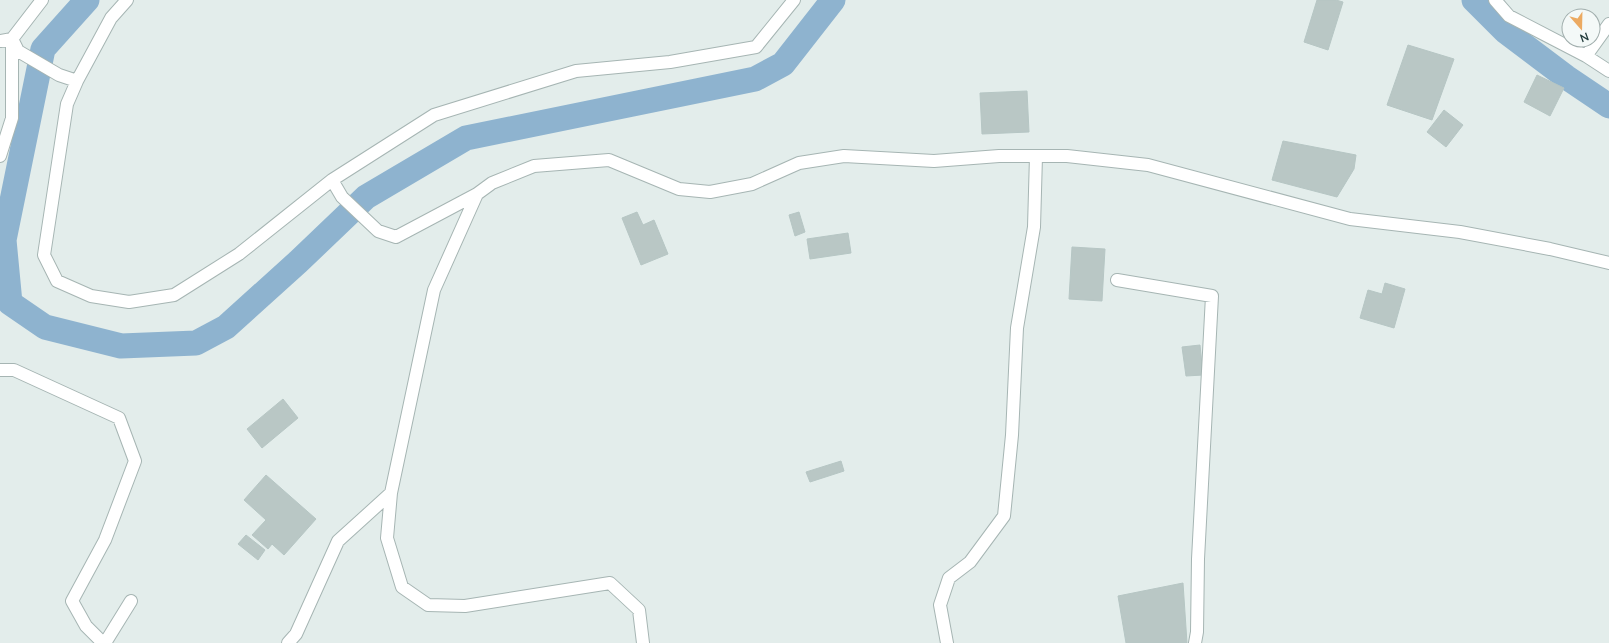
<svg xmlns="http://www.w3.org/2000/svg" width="1609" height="643" viewBox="0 0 1609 643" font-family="Lato,sans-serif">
	<rect width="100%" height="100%" fill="#e3edeb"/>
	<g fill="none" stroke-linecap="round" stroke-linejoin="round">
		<path stroke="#8eb3cf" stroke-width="25" d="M87 0 43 49 4 240 10 303 45 327 121 346 196 343 226 327 298 262 366 197 466 138 755 79 783 64 833 0
			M1474 0 1505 31 1566 77 1609 106"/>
	</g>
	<path fill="#b9c7c5" stroke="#b6c6c4" d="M1317 0H1336L1343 2 1328 50 1304 42Z
		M1408 45 1454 59 1432 120 1387 105Z
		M1537 75 1564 88 1550 116 1524 102Z
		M1027 91 1029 132 982 134 980 93Z
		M1444 110 1463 125 1446 147 1427 132Z
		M1283 141 1356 155 1354 169 1337 197 1272 180Z
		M637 212 643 225 654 220 668 254 641 265 622 218Z
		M799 212 805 232 795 236 789 215Z
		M848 233 851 253 810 259 807 239Z
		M1072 247 1105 249 1102 301 1069 299Z
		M1385 283 1405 289 1394 328 1360 318 1368 290 1382 294Z
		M1200 345 1203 375 1186 376 1182 347Z
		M283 399 298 418 262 448 247 429Z
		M841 461 844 471 810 482 806 472Z
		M266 475 316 519 284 555 272 544 268 549 252 535 266 520 244 500Z
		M246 535 265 550 258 560 238 544Z
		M1183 583 1187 643H1126L1118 596Z"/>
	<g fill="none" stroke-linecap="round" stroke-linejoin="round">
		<g stroke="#a6b5b3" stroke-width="14">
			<path id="street" d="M127 0 111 18 77 81 67 104 44 255 57 281 91 296 129 302 174 295 239 254 332 180 434 115 576 71 670 62 756 47 794 0
				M1495 0 1509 16 1586 56 1609 71
				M0 41 12 39 18 51 59 75 77 81
				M1586 56 1609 24
				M0 156 12 118V39L42 0
				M332 180 342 197 378 231 396 237 477 194 492 183 534 166 609 160 679 189 710 192 752 184 799 163 844 156 934 161 999 156H1067L1148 165 1350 219 1460 232 1550 249 1609 263
				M477 194 434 290 391 493 387 538 402 587 428 605 465 606 610 583 639 610 643 643
				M1117 280 1212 296 1198 559 1197 632 1195 643
				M0 370H14L119 418 135 461 105 540 72 601 86 626 103 643
				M105 643 131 601
				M288 643 296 634 338 541 391 493
				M947 643 940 605 949 578 970 562 1004 516 1012 435 1017 328 1034 227 1036 156"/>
		</g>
		<use href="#street" stroke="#fff" stroke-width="12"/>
	</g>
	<g transform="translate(1581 28) rotate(160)"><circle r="19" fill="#f4f9f8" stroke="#a1aead"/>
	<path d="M0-3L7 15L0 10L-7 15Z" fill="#ecaa62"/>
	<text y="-6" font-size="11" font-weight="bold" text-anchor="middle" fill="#243d3d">N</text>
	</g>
</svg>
